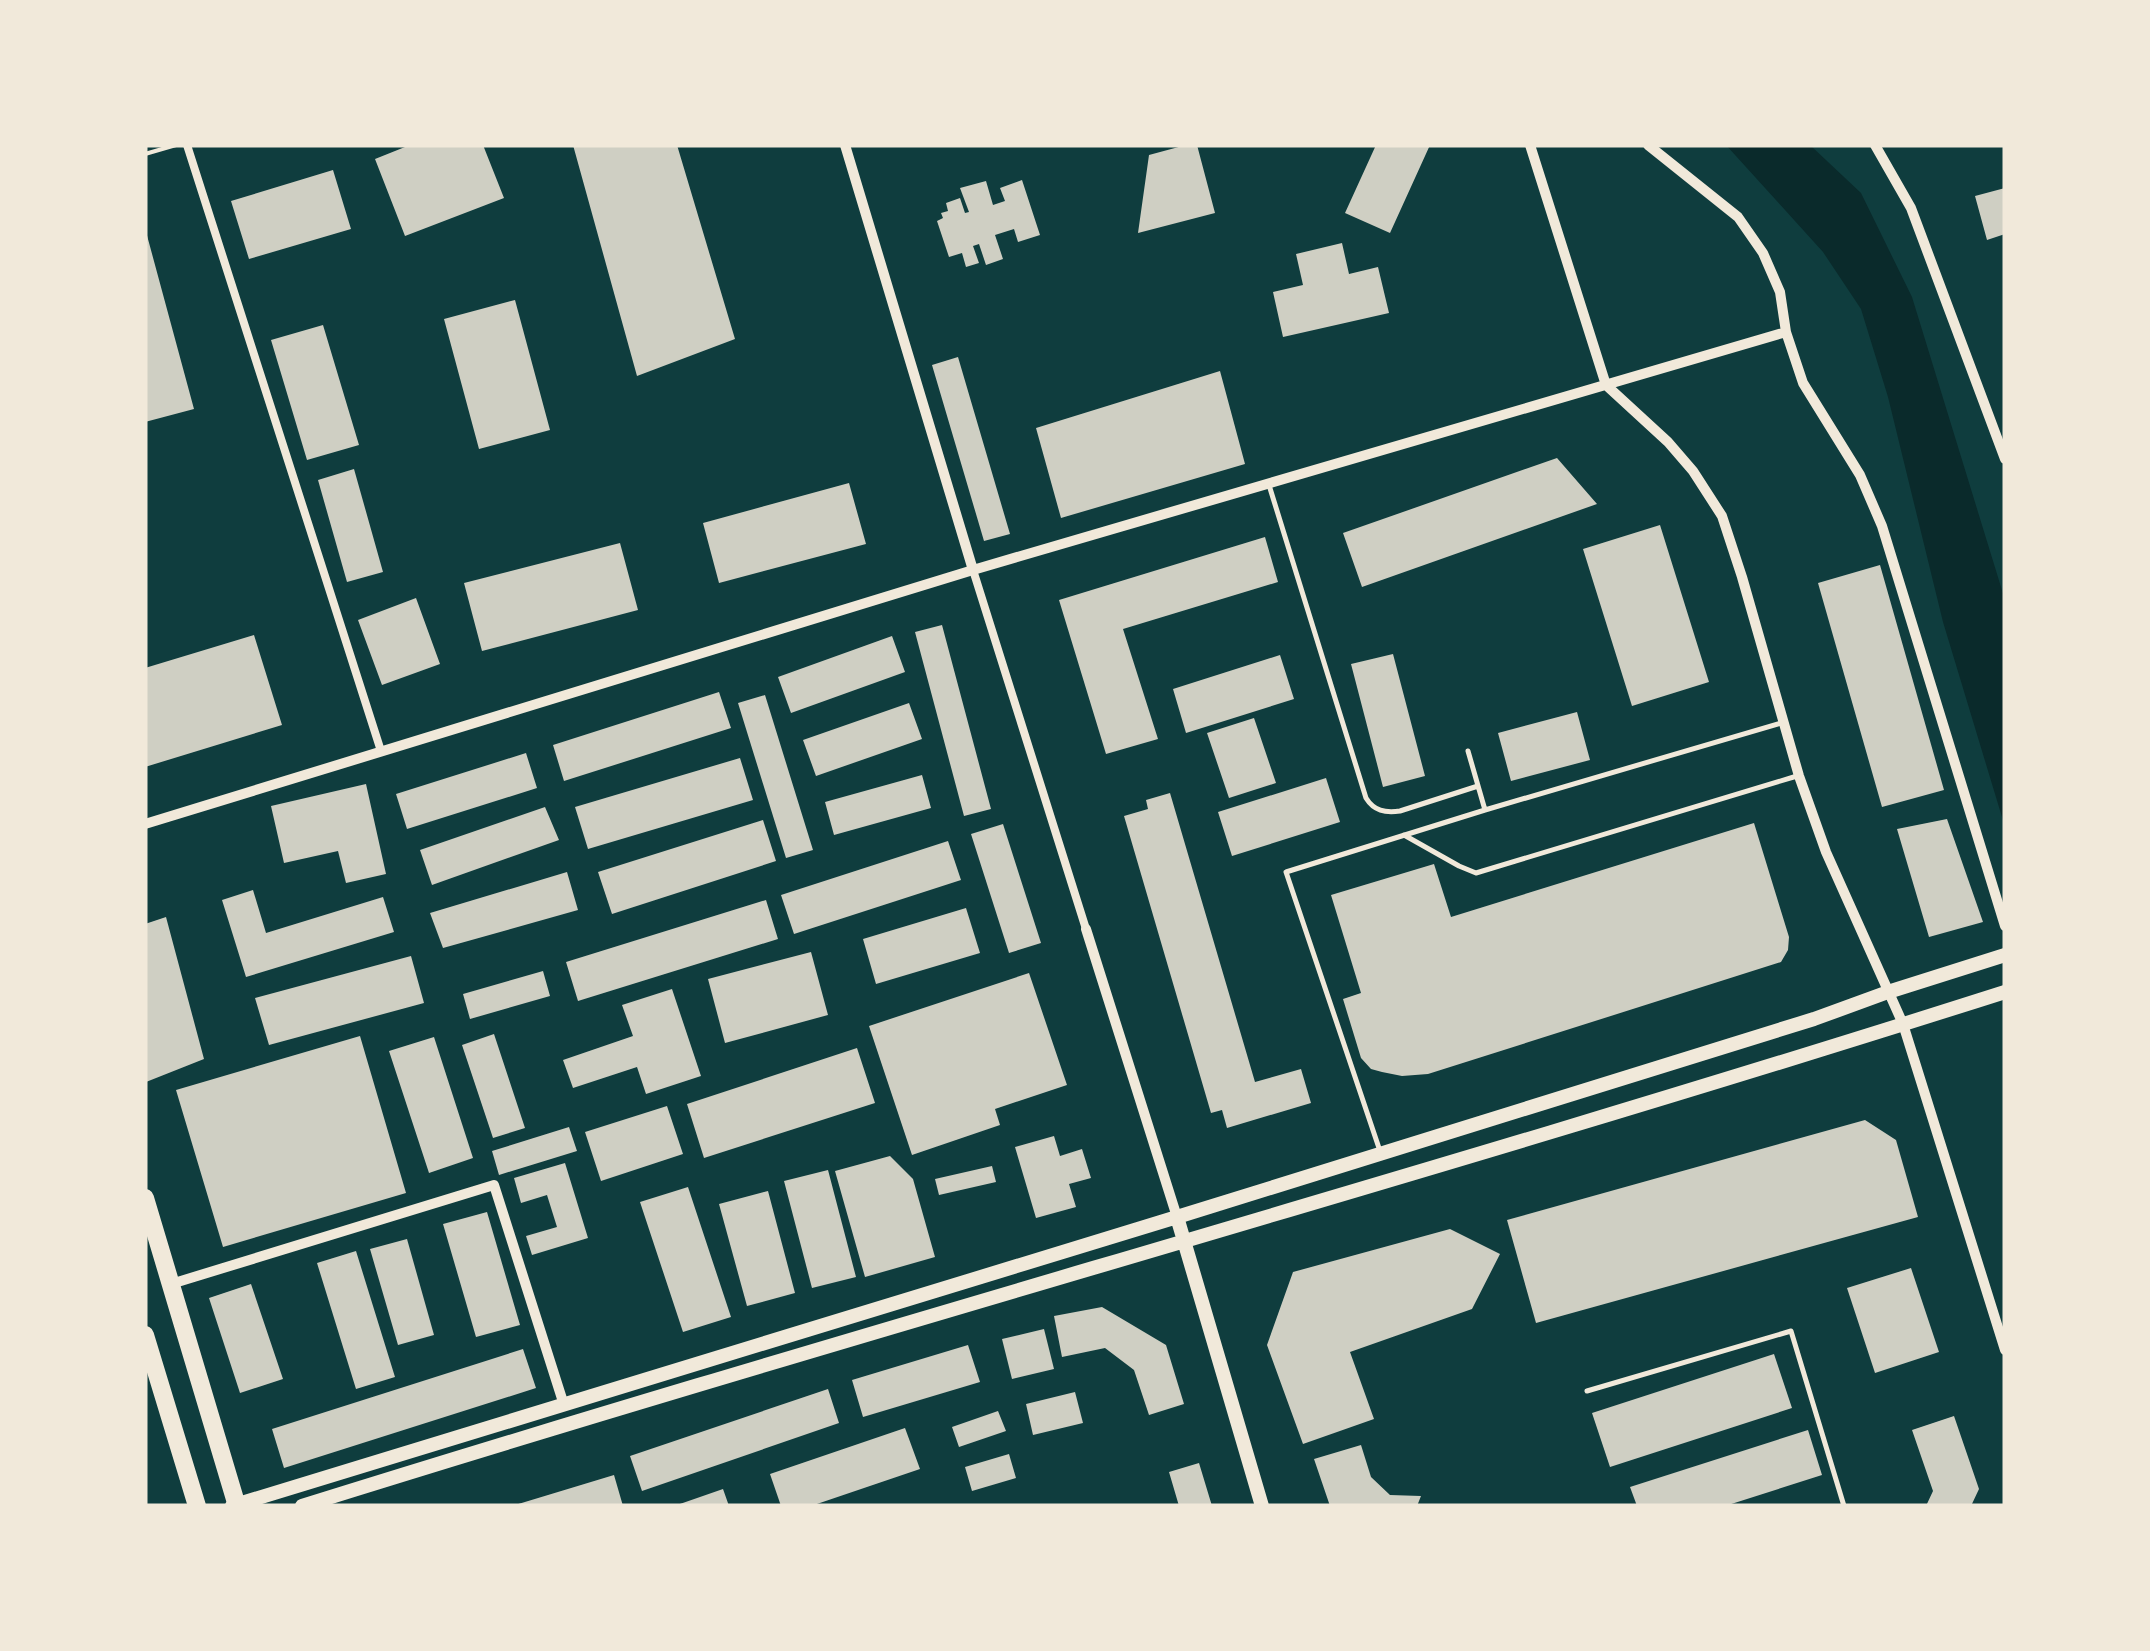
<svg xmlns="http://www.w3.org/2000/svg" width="2150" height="1651" viewBox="0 0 2150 1651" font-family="'Fira Sans',sans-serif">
	<rect width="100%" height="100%" fill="#0f3d3e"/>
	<path fill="#0a2a2b" d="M1726 145H1810L1861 193 1912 297 2005 600V827L1943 622 1888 397 1861 309 1823 252Z"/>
	<path fill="#cfcfc3" d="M410 145H483L504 198 405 236 375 159Z
		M573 145H677L735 339 637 376Z
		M1186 145H1197L1215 213 1138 233 1149 155Z
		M1376 145H1430L1390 233 1345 213Z
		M333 170 351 229 249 259 231 201Z
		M1022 180 1040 235 1018 242 1014 229 995 235 1003 259 986 265 979 244 973 246 979 263 966 267 962 253 949 257 937 221 943 218 941 213 948 211 946 203 960 198 965 213 969 212 960 188 986 181 993 205 1005 201 1000 188Z
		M2005 188V234L1987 240 1975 196Z
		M145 228 194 409 145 422Z
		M1342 243 1349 274 1378 267 1389 313 1283 337 1273 292 1303 285 1296 254Z
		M515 300 550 430 479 449 444 319Z
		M323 325 359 445 307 460 271 340Z
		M958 357 1010 534 984 541 932 365Z
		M1220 371 1245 464 1061 518 1036 428Z
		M1557 458 1597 504 1362 587 1343 533Z
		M354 469 383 572 347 582 318 480Z
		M849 483 866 544 719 583 703 523Z
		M1660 525 1709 682 1632 706 1583 549Z
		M1265 537 1278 582 1123 629 1158 739 1106 754 1059 600Z
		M620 543 638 610 482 651 464 583Z
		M1880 565 1944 790 1882 807 1818 583Z
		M416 598 440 664 382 685 358 620Z
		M942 625 991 809 964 816 915 632Z
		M254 635 282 725 145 767V668Z
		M892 636 905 672 791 713 778 677Z
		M1393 654 1425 776 1383 787 1351 664Z
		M1280 655 1294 699 1186 733 1173 689Z
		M719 692 731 728 564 781 553 745Z
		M765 695 813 850 786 858 738 703Z
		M909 703 922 739 816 776 803 740Z
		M1577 712 1590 760 1511 781 1498 733Z
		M1254 718 1276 783 1229 798 1207 733Z
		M526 753 537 788 407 829 396 794Z
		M740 758 753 800 588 849 575 807Z
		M922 775 931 808 834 835 825 802Z
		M1326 778 1340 822 1232 856 1218 812Z
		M366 784 386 874 346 883 338 851 284 863 271 806Z
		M1170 793 1255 1082 1301 1069 1311 1103 1227 1128 1222 1110 1211 1113 1124 816 1148 809 1146 800Z
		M545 807 559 840 432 885 420 850Z
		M1947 819 1983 922 1929 937 1897 829Z
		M763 820 776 861 612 914 598 872Z
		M1754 823 1789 937 1788 950 1781 962 1428 1074 1402 1076 1382 1072 1371 1069 1361 1058 1343 999 1361 993 1331 895 1434 864 1451 917Z
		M1003 824 1041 943 1009 953 971 834Z
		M948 841 961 880 794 934 781 895Z
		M567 872 578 910 443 948 430 913Z
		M253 890 266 933 383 897 394 932 246 977 222 900Z
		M766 900 778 939 578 1001 566 962Z
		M966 908 980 953 876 984 863 939Z
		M166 917 204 1059 146 1082 145 924Z
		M811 952 828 1015 725 1043 708 979Z
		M411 956 424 1003 269 1045 255 998Z
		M543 971 550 996 470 1019 463 994Z
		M1029 973 1067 1085 995 1109 1000 1125 912 1155 869 1026Z
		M672 989 701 1076 646 1094 637 1067 573 1088 563 1060 633 1036 622 1005Z
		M494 1034 525 1128 493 1138 462 1045Z
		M360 1036 406 1193 223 1247 176 1090Z
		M434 1037 473 1158 429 1173 389 1051Z
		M857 1048 875 1103 704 1158 687 1104Z
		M667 1106 683 1154 601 1181 585 1132Z
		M1865 1120 1896 1140 1918 1217 1536 1323 1507 1220Z
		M569 1127 577 1151 499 1175 492 1151Z
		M1054 1136 1060 1156 1082 1149 1091 1178 1069 1184 1076 1207 1036 1218 1015 1147Z
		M890 1156 913 1179 935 1257 865 1277 835 1171Z
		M565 1163 588 1238 532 1255 526 1236 557 1227 547 1195 521 1203 514 1178Z
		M992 1166 996 1182 939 1195 935 1179Z
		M828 1170 856 1277 812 1288 784 1181Z
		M688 1187 731 1317 683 1332 640 1202Z
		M768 1191 795 1293 747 1306 719 1204Z
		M487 1212 520 1325 476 1337 443 1224Z
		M1450 1229 1500 1254 1472 1309 1350 1352 1374 1419 1303 1444 1267 1345 1293 1272Z
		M407 1239 434 1335 398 1345 370 1249Z
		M356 1251 395 1377 356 1389 317 1263Z
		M1911 1268 1939 1352 1875 1373 1847 1288Z
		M251 1284 283 1379 240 1393 209 1298Z
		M1102 1307 1166 1345 1184 1404 1149 1415 1134 1370 1105 1348 1062 1357 1054 1316Z
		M1044 1329 1054 1369 1012 1379 1002 1339Z
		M968 1345 980 1382 863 1417 852 1380Z
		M523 1349 536 1388 284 1468 272 1429Z
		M1774 1354 1792 1408 1610 1467 1592 1413Z
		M828 1389 839 1423 642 1491 630 1456Z
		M1075 1392 1083 1423 1033 1435 1026 1404Z
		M998 1411 1006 1431 959 1447 952 1427Z
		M1954 1416 1979 1489 1971 1506H1926L1933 1491 1912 1430Z
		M905 1428 920 1469 811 1506H781L770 1474Z
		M1808 1430 1822 1475 1725 1506H1637L1630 1487Z
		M1361 1445 1371 1477 1390 1495 1421 1496 1417 1506H1330L1314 1459Z
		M1009 1454 1016 1478 972 1491 965 1467Z
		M1199 1463 1212 1506H1179L1169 1472Z
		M614 1475 623 1506H515V1505Z
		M723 1489 729 1506H677V1505Z"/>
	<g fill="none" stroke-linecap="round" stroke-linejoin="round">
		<path stroke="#f1e9da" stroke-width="4" d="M145 154 176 145"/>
		<path stroke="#f1e9da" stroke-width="5" d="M1269 485 1366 798C1374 811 1385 813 1400 811L1478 786
			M1468 751 1485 810
			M1404 835 1459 866 1476 873 1797 776
			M1381 1154 1286 872 1485 810 1781 723
			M1587 1391 1791 1331 1844 1506"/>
		<path stroke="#f1e9da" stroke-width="8" d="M187 145 381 751
			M973 570 1086 929"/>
		<path stroke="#f1e9da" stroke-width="10" d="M845 145 973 570
			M1530 145 1606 385 1668 442 1693 471 1722 516 1742 577 1799 776 1826 852 1903 1024 2005 1350
			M1648 145 1738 217 1763 253 1780 292 1786 332 1803 383 1860 475 1882 526 2005 926
			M1875 145 1911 208 2005 459
			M145 824 973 570 1786 332
			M1086 929 1177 1217
			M171 1284 494 1185 564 1405"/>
		<path stroke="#f1e9da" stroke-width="14" d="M1177 1217 1262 1506
			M232 1506 1177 1217 1814 1019 1888 992 2005 955
			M302 1506C868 1329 1440 1172 2005 992"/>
		<path stroke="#f1e9da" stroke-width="18" d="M145 1198 237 1506
			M145 1335 197 1506"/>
	</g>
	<rect width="2150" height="1651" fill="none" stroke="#f1e9da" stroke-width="295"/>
</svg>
